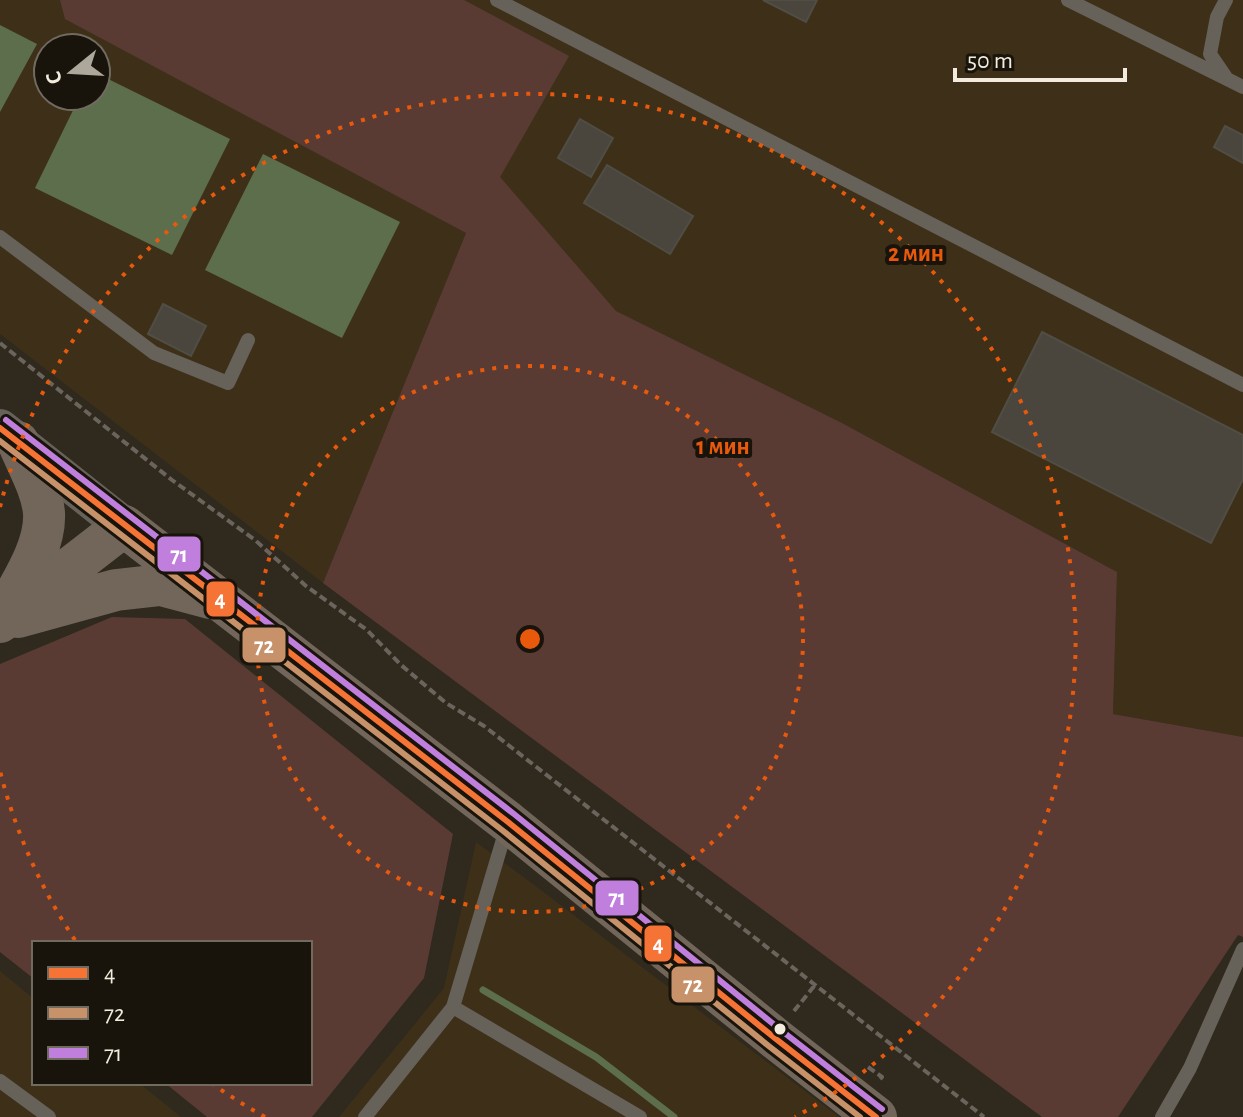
<svg xmlns="http://www.w3.org/2000/svg" width="1243" height="1117" viewBox="0 0 1243 1117" font-family="'Alegreya Sans',sans-serif">
	<rect width="100%" height="100%" fill="#2f291e"/>
	<path fill="#3e3018" fill-rule="evenodd" d="M0 0H60L66 19 466 233 323 583 0 334ZM48 48H96V96H48Z
		M464 0H1243V737L1113 714 1117 572 842 423 616 311 499 177Z
		M476 842 533 884 839 1117H339L444 988Z
		M0 971 34 999V1083H139L181 1117H0Z"/>
	<path fill="#5a3b34" d="M60 0H464L569 56 500 177 616 311 842 423 1117 572 1113 714 1243 737V937L1238 935 1118 1117H1042L323 583 466 233 65 19Z
		M112 617 185 619 453 834 424 978 312 1117H207L165 1083H310V943H34V979L0 952V664Z"/>
	<path fill="#5c6e4c" d="M0 25 37 44 0 112Z
		M96 73 230 139 172 255 35 188 80 96H96Z
		M263 154 400 222 342 338 205 270Z"/>
	<g fill="none" stroke-linecap="round" stroke-linejoin="round">
		<path stroke="#5c6e4c" stroke-width="7" d="M483 990 596 1057 674 1117"/>
	</g>
	<path fill="#4a463d" stroke="#504e44" stroke-width="2" d="M763 0H817L806 22Z
		M580 119 613 138 591 177 558 158Z
		M1225 126 1243 135V163L1214 147Z
		M607 165 693 216 670 254 584 203Z
		M163 304 206 326 191 356 148 334Z
		M1042 332 1243 435V479L1211 543 992 432Z"/>
	<g fill="none" stroke-linecap="round" stroke-linejoin="round">
		<path stroke="#6a645d" stroke-width="4" stroke-dasharray="8 4" stroke-linecap="butt" d="M0 343 172 480 255 540 306 586 367 630 401 665 446 703 484 726 984 1117
			M794 1011 815 985
			M868 1067 882 1077 880 1079"/>
		<path stroke="#666159" stroke-width="14" d="M497 0 1243 385
			M1068 0 1227 79
			M1226 0 1217 17 1210 54 1227 79 1243 87
			M0 237 154 353 228 383 248 340
			M453 1007 640 1117
			M0 1081 49 1117
			M365 1117 453 1007 507 826
			M1162 1117 1190 1068 1243 949"/>
		<path stroke="#666159" stroke-width="38" d="M0 428 124 526"/>
		<path stroke="#716659" stroke-width="42" d="M6 611C21 583 46 546 44 513 42 489 27 464 18 442
			M18 617 116 590 161 585 210 598
			M0 622 124 526 508 822 776 1039 876 1117"/>
		<g stroke="#19140b" stroke-width="12">
			<path id="bus-1" d="M0 428 508 822 776 1039 876 1117"/>
		</g>
		<g stroke="#19140b" stroke-width="12">
			<path id="bus-2" d="M0 441 502 830 770 1047 860 1117"/>
		</g>
		<g stroke="#19140b" stroke-width="12">
			<path id="bus-3" d="M6 420 514 814 782 1031 882 1109"/>
		</g>
		<use href="#bus-1" stroke="#f57335" stroke-width="6"/>
		<use href="#bus-2" stroke="#c7916a" stroke-width="6"/>
		<use href="#bus-3" stroke="#c07fdc" stroke-width="6"/>
	</g>
	<g fill="none" stroke="#e8590c" stroke-width="4" stroke-dasharray="4 8">
		<circle cx="530" cy="639" r="273"/>
		<path d="M265 1117A546 546 0 0 1 213 1084M75 940A546 546 0 0 1 0 771M0 507A546 546 0 1 1 795 1117"/>
	</g>
	<circle fill="#f2ebde" stroke="#19140b" stroke-width="3" cx="780" cy="1029" r="7"/>
	<circle cx="530" cy="639" r="12" fill="#e8590c" stroke="#19140b" stroke-width="4"/>
	<g font-size="24" text-anchor="middle" font-weight="bold" fill="#e8590c" stroke="#19140b" stroke-width="8" stroke-linejoin="round" paint-order="stroke">
		<text x="916" y="261">2 мин</text>
		<text x="723" y="454">1 мин</text>
	</g>
	<g stroke="#19140b" stroke-width="3">
		<rect x="156" y="535" width="46" height="38" rx="8" fill="#c07fdc"/>
		<rect x="205" y="580" width="31" height="38" rx="8" fill="#f57335"/>
		<rect x="241" y="626" width="46" height="38" rx="8" fill="#c7916a"/>
		<rect x="594" y="879" width="46" height="38" rx="8" fill="#c07fdc"/>
		<rect x="643" y="924" width="30" height="39" rx="8" fill="#f57335"/>
		<rect x="670" y="965" width="46" height="39" rx="8" fill="#c7916a"/>
	</g>
	<g font-size="22" text-anchor="middle" font-weight="bold" fill="#fff">
		<text x="179" y="562">71</text>
		<text x="220" y="606">4</text>
		<text x="264" y="653">72</text>
		<text x="617" y="905">71</text>
		<text x="658" y="951">4</text>
		<text x="693" y="992">72</text>
	</g>
	<rect x="32" y="941" width="280" height="144" fill="#19140b" stroke="#706a5f" stroke-width="2"/>
	<rect x="48" y="967" width="40" height="12" fill="#f57335" stroke="#706a5f" stroke-width="2"/>
	<text x="104" y="981" font-size="24" fill="#f2ebde">4</text>
	<rect x="48" y="1007" width="40" height="12" fill="#c7916a" stroke="#706a5f" stroke-width="2"/>
	<text x="104" y="1021" font-size="24" fill="#f2ebde">72</text>
	<rect x="48" y="1047" width="40" height="12" fill="#c07fdc" stroke="#706a5f" stroke-width="2"/>
	<text x="104" y="1061" font-size="24" fill="#f2ebde">71</text>
	<g transform="translate(72 72) rotate(252)"><circle r="38" fill="#19140b" stroke="#706a5f" stroke-width="2"/>
	<path d="M0-6L14 30L0 20L-14 30Z" fill="#aea79b"/>
	<text y="-12" font-size="22" font-weight="bold" text-anchor="middle" fill="#f2ebde">С</text>
	</g>
	<path d="M955 68v12h170v-12" fill="none" stroke="#f2ebde" stroke-width="4"/>
	<text x="967" y="68" font-size="24" fill="#f2ebde" stroke="#19140b" stroke-width="6" paint-order="stroke">50 m</text>
</svg>
